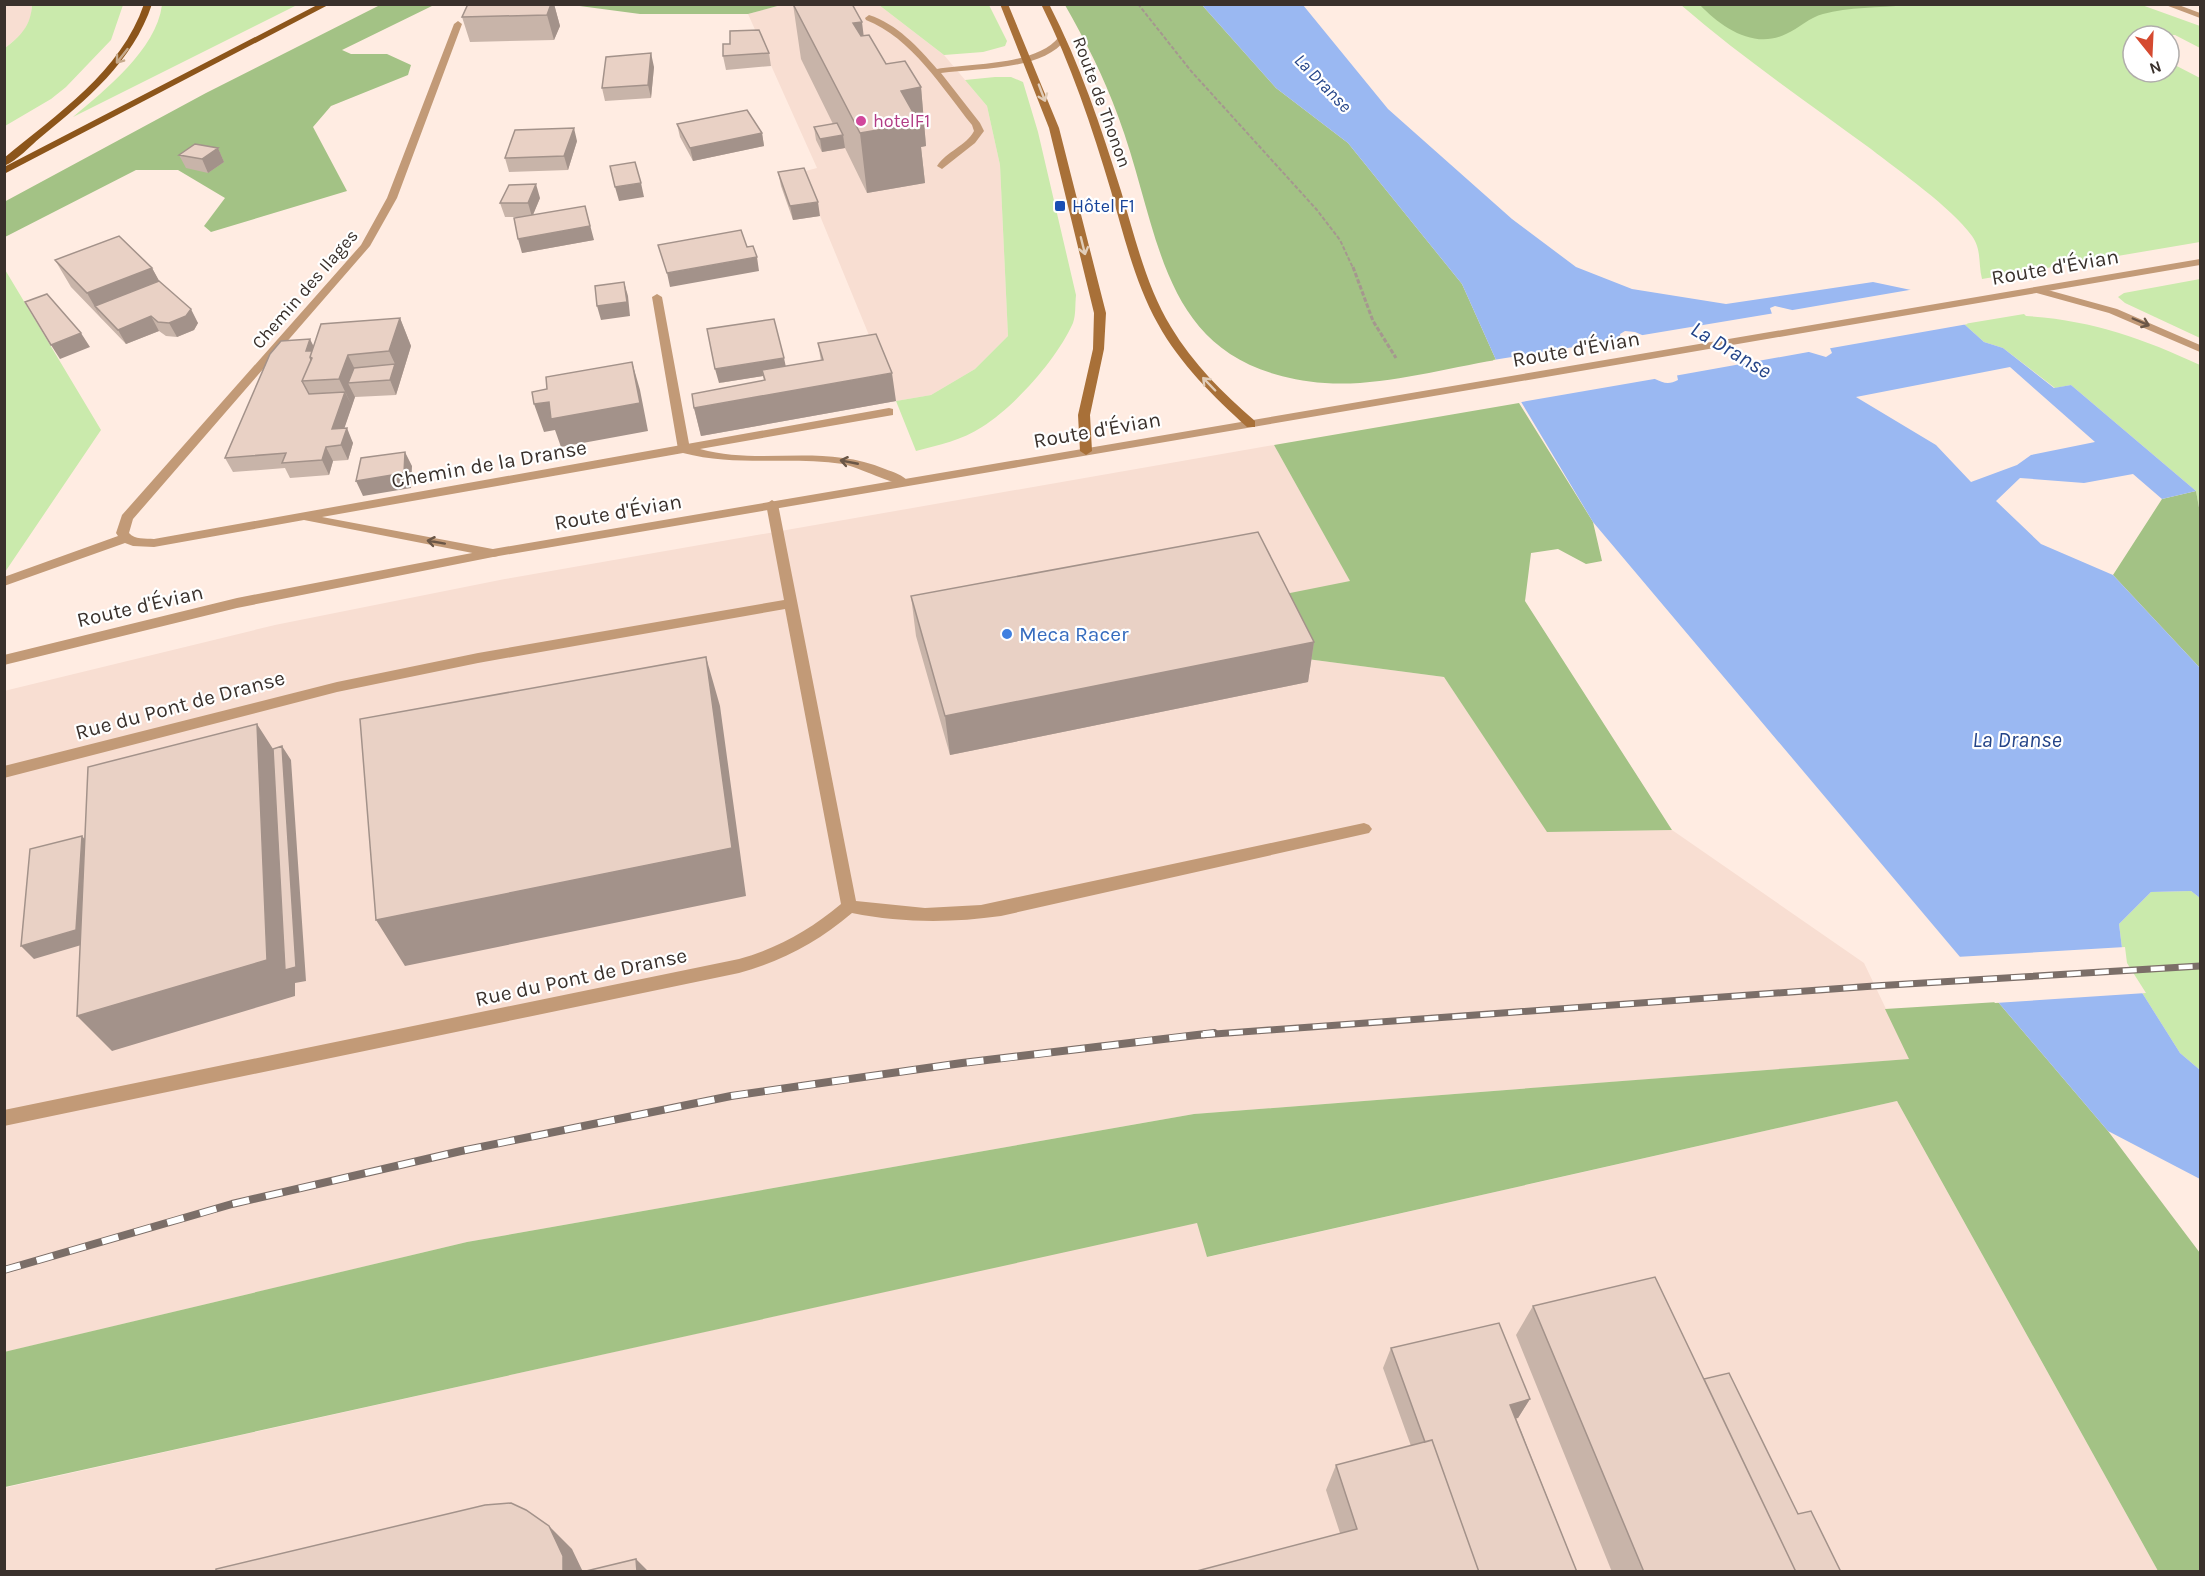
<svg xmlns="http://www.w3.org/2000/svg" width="2205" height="1576" viewBox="0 0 2205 1576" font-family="Karla,sans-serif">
	<rect width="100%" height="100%" fill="#ffece2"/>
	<path fill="#f8ded2" d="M5 5H32L31 17 23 33 5 48Z
		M781 5H879L944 55 987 106 1000 165 1008 336 975 369 931 395 896 401 802 172 817 168 748 14Z
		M1274 445 1351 582 1307 659 1444 677 1547 831 1672 830 1864 963 1910 1059 1194 1114 467 1242 5 1352 4 691 275 625 505 579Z
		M1897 1101 2158 1571 5 1572 4 1488 1197 1222 1208 1257Z"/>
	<path fill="#caeaac" d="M2139 4 2200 26V48L2175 35 2133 36V72H2169V62L2200 78V242L1982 279C1978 264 1982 250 1972 236 1950 206 1900 172 1871 149 1807 102 1741 57 1681 5Z
		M32 5H123L111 40 66 87 51 99 5 126V48C21 36 31 25 32 5Z
		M162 5H297L73 117C105 90 156 50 162 5Z
		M879 5H989L1007 41 1005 46 983 52 944 55Z
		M995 77H1011L1023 82 1038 132 1076 295C1075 304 1076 315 1073 323 1057 359 1015 406 982 427 962 440 939 445 916 451L896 401 931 395 975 369 1008 336 1000 165 987 106 965 80Z
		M4 268 101 430 5 572H4Z
		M2200 279V338L2125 303 2118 297 2124 293Z
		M2024 314 2026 316C2091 320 2142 338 2200 365V513L2196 491 2071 385 2055 388 2003 348 1984 342 1964 324Z
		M2191 891 2200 898V1070L2180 1053 2124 964 2119 924 2151 892Z"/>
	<path fill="#a3c285" d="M380 5H434L342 50 351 54H387L411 65 408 75 331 106 313 127 347 191 211 232 204 226 225 198 178 170H136L5 237 4 202 206 93Z
		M572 5H781L748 14H640Z
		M1065 5H1202L1276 88 1348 143 1462 284 1496 360C1442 369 1379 387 1325 383 1157 369 1164 239 1118 116 1104 77 1085 40 1065 5Z
		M1700 5 1906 4V5C1880 8 1848 7 1823 14 1810 17 1798 29 1786 34 1754 50 1721 27 1700 5Z
		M1519 403 1593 522 1602 561 1586 564 1558 549 1531 553 1525 601 1672 830 1547 832 1444 677 1307 659 1275 596 1350 581 1274 445Z
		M2196 491 2200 513V668L2113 575 2162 499Z
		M1998 1002 2108 1131 2200 1253V1571H2158L1897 1101 1207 1257 1197 1223 5 1487 4 1352 467 1242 1194 1114 1909 1059 1885 1009Z"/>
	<path fill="#9ab8f2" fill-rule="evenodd" d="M1202 5H1303L1388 109 1512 219 1576 267 1632 289 1726 304 1873 282 1911 290 1964 324 1984 342 2003 348 2054 388 2071 385 2196 491 2162 499 2133 474 2084 483 2020 478 1996 501 2041 544 2113 575 2200 668V898L2191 891 2151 892 2119 924 2124 964 2180 1053 2200 1070V1179L2108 1131 1998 1002 1593 522 1496 360 1462 284 1348 143 1276 88ZM1775 306 1792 310 1830 348 1832 353 1826 357 1809 352 1772 314 1770 308ZM1625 331 1635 332 1642 335 1677 375 1678 380C1669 385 1663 383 1655 379L1621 339 1620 334ZM2010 367 2095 442 2031 455 2017 465 1971 482 1936 445 1856 397Z"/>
	<path fill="#ffece2" d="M1915 289 1968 324 1826 349 1787 311Z
		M1775 313 1814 351 1674 376 1637 336Z
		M1624 339 1660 378 1516 403 1493 360Z
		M2125 947 2127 963 2146 993 1995 1003 1956 957Z"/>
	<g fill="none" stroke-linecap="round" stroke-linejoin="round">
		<path stroke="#a5978f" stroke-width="2" stroke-dasharray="4 2" stroke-linecap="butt" d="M1138 4 1191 71 1317 210 1340 240 1353 268"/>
		<path stroke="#a5978f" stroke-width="3" stroke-dasharray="4.5 2" stroke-linecap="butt" d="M1353 267 1373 321 1396 358"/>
		<path fill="#c29a77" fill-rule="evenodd" d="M869 15C897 24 918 47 937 69 971 63 1036 66 1059 37L1066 39C1043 71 977 68 941 73L980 123 984 131 975 143 942 169 937 166C947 151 966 146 974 131L972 125C942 88 912 38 866 20L865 18Z
			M657 294 662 297 690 449 684 453 678 449 652 297Z
			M772 500 778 504 856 901 925 908 981 905 1364 823 1369 825 1372 829 1369 833 1001 916C951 923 902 923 852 913 818 942 782 961 739 973L4 1126V1110L739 959C778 948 810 930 841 904L785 609 478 663 337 692 4 778V766L337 682 478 653 784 600 766 504Z"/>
		<path fill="#c29a77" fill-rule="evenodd" d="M2163 4H2176L2200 13V18Z
			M458 21 462 24 397 198 370 246 133 519 129 533C135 540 145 538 154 539L889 408 893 409V415L700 449C761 466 822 443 885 469 893 472 903 475 909 482L907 485C899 487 858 467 843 464 789 456 736 467 683 453L322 517 498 550 500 553 498 556 493 557 304 520 154 547 133 546 125 543 4 586V577L118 536 116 533 122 515 361 245 387 198 454 24Z
			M2037 287 2117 309 2200 345V352L2109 313 2033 292V288Z"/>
		<path fill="#c29a77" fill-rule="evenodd" d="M2200 259V265L493 557 237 608 4 665V655L237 598 493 549Z"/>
		<path fill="#a87038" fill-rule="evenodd" d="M1000 4H1008L1059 128 1106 313 1104 349 1090 415 1092 451 1086 455 1080 451 1078 415 1093 349 1094 313 1049 128Z
			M1041 4H1049C1080 64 1101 127 1121 191 1135 237 1146 286 1171 327 1193 364 1223 393 1255 421V427H1247C1213 396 1180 364 1158 324 1135 283 1124 236 1111 191 1092 127 1071 64 1041 4Z"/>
		<path fill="#8c551a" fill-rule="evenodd" d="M144 4H152C133 62 86 100 41 137 30 146 18 160 4 166V158C57 114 121 72 144 4Z
			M319 4H330L4 174V167Z"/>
		<g stroke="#7b6e68" stroke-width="7">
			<path id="rail-far1" d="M1201 1035 1874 986 2200 966"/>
		</g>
		<g stroke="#7b6e68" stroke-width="8">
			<path id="rail" d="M4 1270 232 1204 461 1151 731 1096 962 1063 1214 1033"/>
		</g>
		<use href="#rail-far1" stroke="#fff" stroke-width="4.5" stroke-dasharray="14" stroke-linecap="butt"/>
		<use href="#rail" stroke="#fff" stroke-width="6" stroke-dasharray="17" stroke-linecap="butt"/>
	</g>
	<path fill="#c8b4a9" d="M468 4H554L560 26 554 40 470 42 462 17Z
		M793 4H852L863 36 886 64 921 87 926 146 921 147 925 183 867 193 845 148 822 152 816 140 814 127 833 124 801 59Z
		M730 44 769 53 771 66 726 70 723 56Z
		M654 67 651 98 605 101 602 88Z
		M677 124 762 133 764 146 693 161 680 137Z
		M577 141 568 170 509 172 505 158Z
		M218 148 224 162 208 173 186 168 179 155Z
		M778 172 820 216 793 220 781 186Z
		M540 198 533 215 594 240 522 253 519 217H505L500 203Z
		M55 260 152 268 159 281 198 323 194 330 177 337 166 336 159 331 126 344 71 287Z
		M400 318 411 346 396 395 355 397 344 428 353 443 348 460 333 461 329 475 290 478 285 468 233 472 225 458 314 346Z
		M818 343 896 401 701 436 694 408 764 380 763 376 719 383 786 367 821 361Z
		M911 596 1314 642 1308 682 950 755 916 636Z
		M1533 1306 1798 1514 1841 1572H1612L1516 1335Z
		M1391 1348 1530 1399 1518 1418H1516L1577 1572 1340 1533 1326 1490 1336 1465 1411 1446 1383 1368Z"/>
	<path fill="#a3928a" d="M551 4H554L560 26 554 40 547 15Z
		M862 22 869 79 853 23Z
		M651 53 654 67 651 98 648 85Z
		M921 87 926 146 921 147 925 183 867 193 860 133 901 91Z
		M574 128 577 141 568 170 564 156Z
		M762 133 764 146 693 161 690 148Z
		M843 135 845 148 822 152 820 139Z
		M218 148 224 162 208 173 202 159Z
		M641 183 644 197 619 201 615 187Z
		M536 184 540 198 532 217 528 203Z
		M818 202 820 216 793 220 790 206Z
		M585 206 594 240 522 253 518 239Z
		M757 257 759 271 670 287 667 273Z
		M152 268 167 295 95 306 103 321 87 293Z
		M624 282 628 296 630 316 601 320 597 306Z
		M191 309 198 323 194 330 177 337 169 323Z
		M151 316 159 331 126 344 118 330Z
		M400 318 411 346 396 395 390 380 395 364 389 351Z
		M81 333 90 347 60 359 51 345Z
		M310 339 317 353 306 351Z
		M348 355 361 382 348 383 355 397 352 406 339 379Z
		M784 358 787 372 762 370 763 376 719 383 715 369Z
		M632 362 640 390 648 431 561 447 555 430 544 432 534 404 549 402Z
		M892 373 896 401 701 436 694 408Z
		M345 392 352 406 339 444 332 429Z
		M347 428 353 443 348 460 341 445Z
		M326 447 333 461 329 475 322 460Z
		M405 452 412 466 411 488 363 496 356 481Z
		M1314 642 1308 682 950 755 945 716Z
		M706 657 720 706 746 896 405 966 376 920Z
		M257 724 282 763V746L291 760 306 981 295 983V996L112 1051 77 1016Z
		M82 836 93 849 88 943 34 959 21 946Z
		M1530 1399 1518 1418 1499 1423 1510 1405Z
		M549 1526 572 1549 583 1572H563Z
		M636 1559 649 1572H637Z"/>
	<path fill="#e9d1c5" stroke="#a3928a" stroke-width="1.5" d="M468 4H551L547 15 462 17Z
		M793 4H852L862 22 853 23 861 36 869 35 886 64 905 61 921 87 901 91 919 123 860 133Z
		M759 30 769 53 723 56V44H730V31Z
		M651 53 648 85 602 88 606 57Z
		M747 110 762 133 690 148 677 124Z
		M837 123 843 135 820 139 814 127Z
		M574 128 564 156 505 158 515 130Z
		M195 144 218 148 202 159 179 155Z
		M635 162 641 183 615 187 610 166Z
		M804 168 818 202 790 206 778 172Z
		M536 184 528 203H500L509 185Z
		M585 206 590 226 518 239 514 218Z
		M741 230 747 247 753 246 757 257 667 273 658 245Z
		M119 236 152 268 87 293 55 260Z
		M159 281 191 309 186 316 169 323 158 322 151 316 118 330 95 306Z
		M624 282 627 302 597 306 595 286Z
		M47 294 81 333 51 345 25 302Z
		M400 318 389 351 348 355 339 379 302 381 312 358 310 357 321 324Z
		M774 319 784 358 715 369 707 329Z
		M876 334 892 373 694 408 692 394 765 380 762 370 823 360 818 343Z
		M310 339 306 351H312L310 357 311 360 302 381 309 394 345 392 332 429 347 428 341 445 326 447 322 460 282 463 286 453 225 458 270 354 281 341Z
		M632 362 640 403 551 419 549 402 534 404 532 392 547 389 546 377Z
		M395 364 390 380 348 383 354 368Z
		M405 452 404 473 356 481 361 458Z
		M1258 532 1314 642 945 716 911 596Z
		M706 657 732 848 376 920 360 719Z
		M257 724 267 960 77 1016 88 767Z
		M282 746 296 967 285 970 273 749Z
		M82 836 76 930 21 946 30 849Z
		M1655 1277 1796 1572H1644L1533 1306Z
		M1499 1323 1530 1399 1510 1405 1577 1572H1479L1432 1440 1425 1442 1391 1348Z
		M1729 1373 1798 1514 1811 1511 1841 1572H1796L1704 1379Z
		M1432 1440 1479 1572H1193L1357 1529 1336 1465Z
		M511 1503 526 1510 549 1526 563 1556V1572H216V1569L485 1505Z
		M636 1559 637 1572H582Z"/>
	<defs><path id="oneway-shaft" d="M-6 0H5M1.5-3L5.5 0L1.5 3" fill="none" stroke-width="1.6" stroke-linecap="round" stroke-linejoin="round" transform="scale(1.5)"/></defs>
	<use stroke="#c6aa8c" href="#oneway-shaft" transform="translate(122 56) rotate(128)"/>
	<g stroke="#e1cdb9">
		<use href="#oneway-shaft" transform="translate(1042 93) rotate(69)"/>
		<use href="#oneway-shaft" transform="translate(1083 246) rotate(76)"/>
		<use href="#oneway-shaft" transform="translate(1209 384) rotate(-134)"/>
	</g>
	<g stroke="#6a5646">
		<use href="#oneway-shaft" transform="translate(2141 322) rotate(23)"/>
		<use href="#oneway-shaft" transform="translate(849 462) rotate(-169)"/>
		<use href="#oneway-shaft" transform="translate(436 542) rotate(-170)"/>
	</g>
	<circle fill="#d1479c" stroke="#fff" stroke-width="2" cx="861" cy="121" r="6"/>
	<rect fill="#1a4fb4" stroke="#fff" stroke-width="2" x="1054" y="200" width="12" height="12" rx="3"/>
	<circle fill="#3f7fe0" stroke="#fff" stroke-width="2" cx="1007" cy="634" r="6"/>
	<g text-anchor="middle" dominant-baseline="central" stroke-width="4.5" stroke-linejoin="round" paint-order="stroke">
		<g font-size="18" font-style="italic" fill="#244488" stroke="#fff">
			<text transform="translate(1323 83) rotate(46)">La Dranse</text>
		</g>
		<g font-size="18" fill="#3a312c" stroke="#fff">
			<text transform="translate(1102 102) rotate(70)">Route de Thonon</text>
			<text transform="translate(305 289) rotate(-49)">Chemin des Ilages</text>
		</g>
		<g font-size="18" fill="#b23c85" stroke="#fff" text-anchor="start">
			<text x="873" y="121">hotelF1</text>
		</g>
		<g font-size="18" fill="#164399" stroke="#fff" text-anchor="start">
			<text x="1072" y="206">Hôtel F1</text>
		</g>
		<g font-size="21" fill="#3a312c" stroke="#fff">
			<text transform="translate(2055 267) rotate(-10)">Route d'Évian</text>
			<text transform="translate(1576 349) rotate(-10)">Route d'Évian</text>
			<text transform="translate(1097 430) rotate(-10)">Route d'Évian</text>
			<text transform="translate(489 464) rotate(-10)">Chemin de la Dranse</text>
			<text transform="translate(618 512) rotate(-10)">Route d'Évian</text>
			<text transform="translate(140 606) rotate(-13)">Route d'Évian</text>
			<text transform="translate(180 705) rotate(-15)">Rue du Pont de Dranse</text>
			<text transform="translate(581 977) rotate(-12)">Rue du Pont de Dranse</text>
		</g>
		<g font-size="21" fill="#366cbe" stroke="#fff" text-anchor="start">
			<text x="1019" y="634">Meca Racer</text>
		</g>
		<g font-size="22" font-style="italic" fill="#244488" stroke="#fff">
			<text transform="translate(1731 350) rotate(31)">La Dranse</text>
			<text x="2017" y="740">La Dranse</text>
		</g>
	</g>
	<rect width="2205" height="1576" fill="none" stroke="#3a312c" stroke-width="12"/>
	<g transform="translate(2151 54) rotate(162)"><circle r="28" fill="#ffffff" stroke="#b0adab" stroke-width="1.5"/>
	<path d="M0-4.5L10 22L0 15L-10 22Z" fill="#d54a30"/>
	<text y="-9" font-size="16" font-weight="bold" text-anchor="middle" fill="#3a312c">N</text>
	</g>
</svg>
